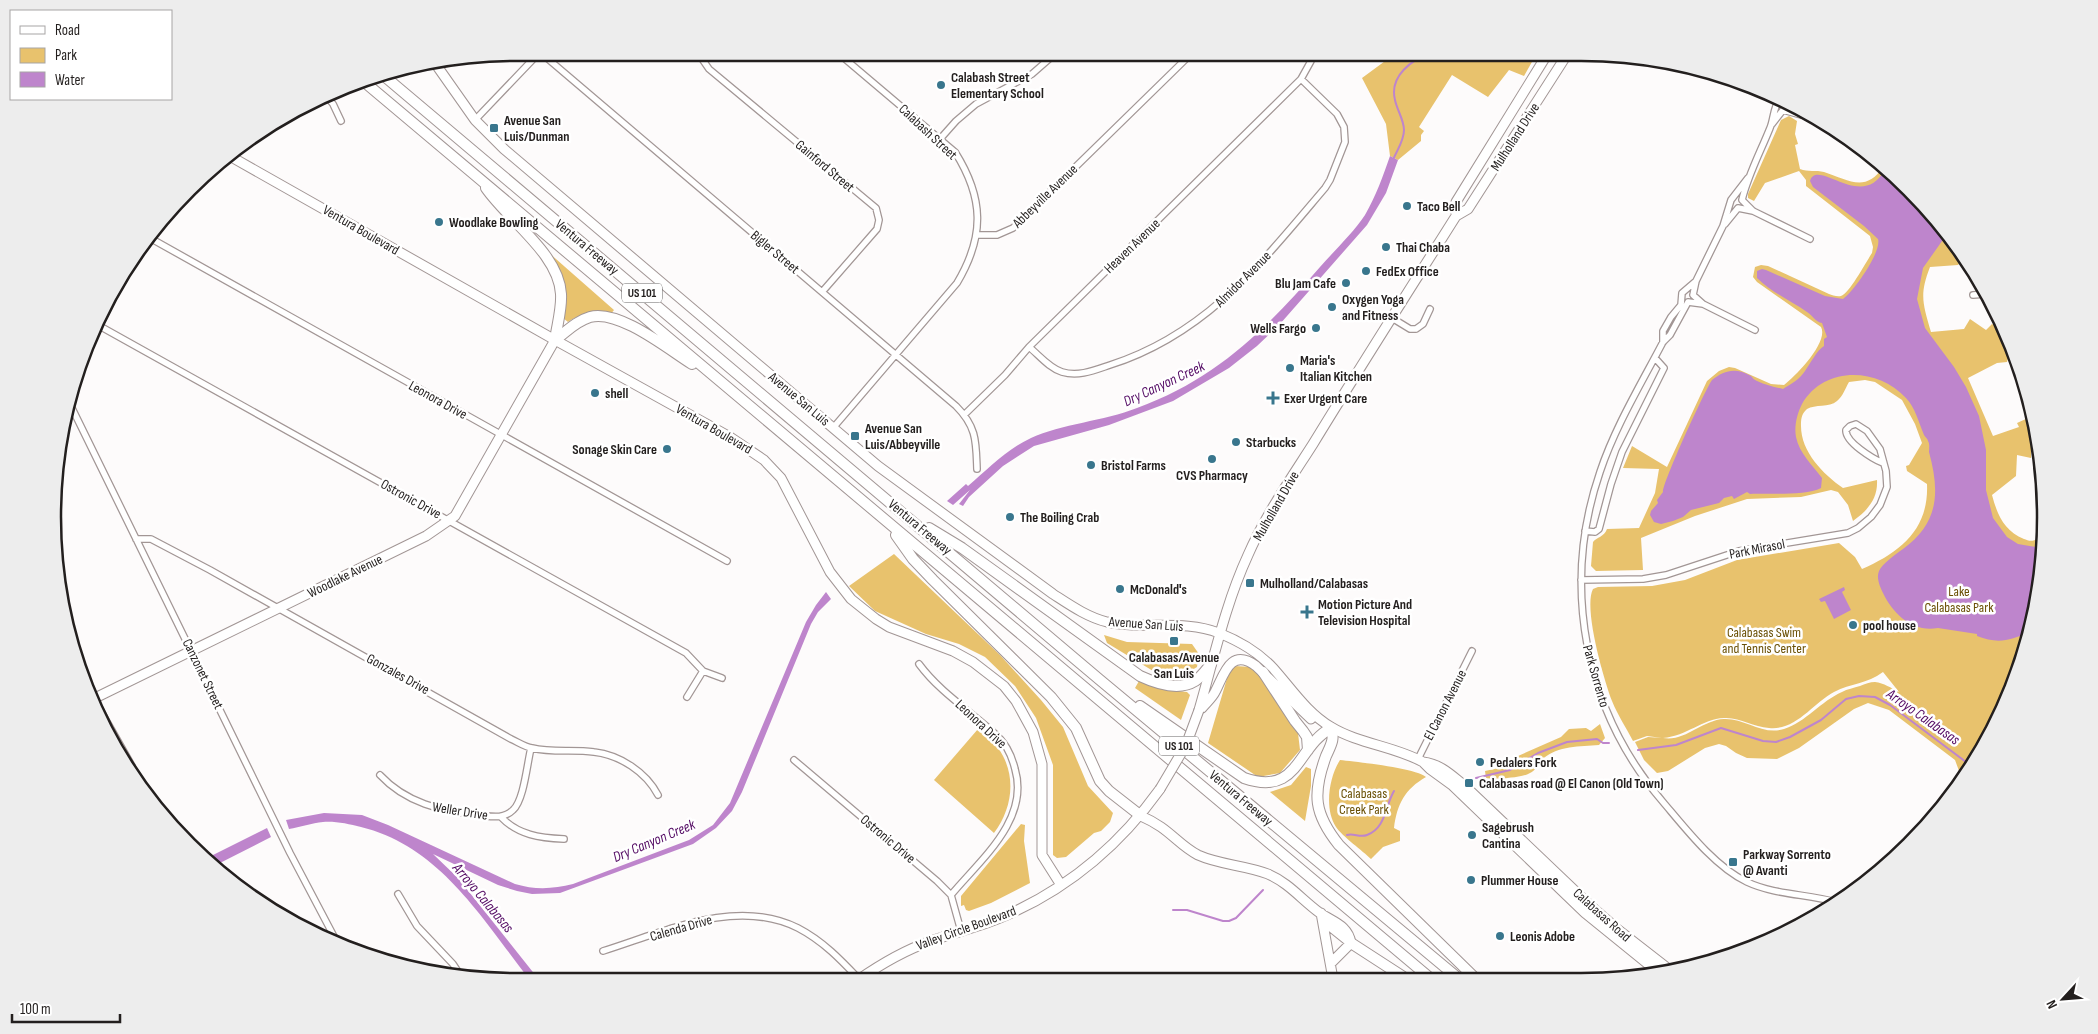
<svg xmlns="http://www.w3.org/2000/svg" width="2098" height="1034" viewBox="0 0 2098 1034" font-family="'Sofia Sans Condensed',sans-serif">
	<rect width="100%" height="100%" fill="#fdfbfb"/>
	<path fill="#e8c26d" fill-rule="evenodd" d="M1396 53H1537L1524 76 1509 70 1488 97 1452 75 1419 127 1424 131 1421 135V141L1398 160 1390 156 1386 124 1362 78Z
		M1789 116 1797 121 1795 134 1798 144 1795 145 1800 169C1808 172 1816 170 1824 172 1848 180 1866 193 1883 167L1910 189 1965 256 1958 265 1930 267C1919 295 1923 304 1931 332L1964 329 1970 319 1986 330 1992 324 2007 333 2013 349H2010L2007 362 1997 363 1968 378 1993 436 2019 427 2017 423 2028 418 2035 422 2039 446 2035 447 2031 451V458L2017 455 2016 476 1992 495C1997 514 2004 531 2024 539 2027 540 2031 542 2035 540 2038 538 2041 534 2044 532L2037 608 2010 695 1962 779 1955 760 1889 710 1868 703 1854 709 1799 748 1777 759 1747 758 1736 753 1726 746 1719 744 1705 748 1668 771 1657 773 1644 760 1635 742 1648 737 1662 738 1647 736 1633 741C1626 727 1618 716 1612 701 1604 680 1583 608 1593 589L1598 587 1652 586 1685 580 1737 560 1839 543 1855 557 1862 569C1901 552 1929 529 1927 484L1907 471 1906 466 1909 465 1922 443 1915 424 1902 400 1875 382 1865 380 1849 382C1845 389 1843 396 1837 401 1829 408 1815 404 1807 409 1801 414 1801 420 1801 426 1801 452 1823 474 1843 488L1877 480C1878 499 1868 510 1853 521L1848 505 1838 492 1831 490 1801 497 1747 499 1695 516 1641 538 1643 570 1596 571 1591 566 1593 542C1597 537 1604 537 1607 529L1639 528 1655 493 1659 469 1623 468 1632 446 1667 467 1707 381 1719 371 1729 367 1735 368 1771 384 1784 385C1796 376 1829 342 1821 327L1757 282 1753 277 1755 267 1761 265 1768 266 1829 294C1832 295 1837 297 1841 296 1849 294 1866 262 1872 253L1873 247 1870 236 1806 186V180L1799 171 1765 183 1754 201 1748 198V194L1781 120ZM1883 672 1899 692C1891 688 1884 683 1875 682 1870 682 1865 684 1860 686 1854 688 1847 689 1842 692 1821 701 1806 722 1784 729 1763 736 1745 718 1724 719 1702 720 1685 742 1663 738 1687 736 1702 719 1724 718 1740 717 1753 727 1769 728 1796 731 1813 703 1834 692 1851 683 1867 684 1883 672Z
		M548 252 614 310 610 315C595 314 580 312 568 322L563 318C572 290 562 276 548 252Z
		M894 554 1000 655 1041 700 1063 727 1088 786 1113 813 1110 822 1101 831 1094 833 1066 857 1057 858 1053 855V765L1036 718 1015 686 985 657 959 644 926 634 875 611 849 586Z
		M1104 635 1127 642 1192 644 1199 654 1197 667 1182 676 1158 674 1107 643Z
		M1234 666 1252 667 1268 685 1276 701 1298 733 1300 750 1280 773 1258 777 1208 743 1228 675Z
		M1139 681 1161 689 1187 692 1190 695 1181 720 1135 688Z
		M1600 724 1605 738 1599 745C1580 747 1558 745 1543 759 1538 763 1537 770 1530 773 1519 779 1507 776 1496 781L1486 778 1485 771 1499 768 1518 756 1561 737 1569 729 1586 728 1591 731Z
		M978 729C985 735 992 741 998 748 1017 774 1013 808 994 833L934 780Z
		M1340 760C1357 762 1416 768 1426 777 1405 789 1397 804 1394 828L1400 831V841L1383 847 1371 859C1363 851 1342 836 1336 827 1324 809 1329 777 1340 760Z
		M1306 767 1311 769V786L1305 821 1270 792 1291 785Z
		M1021 824 1025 825 1024 841 1030 883 991 903 969 911 966 910 964 905 961 906V896Z"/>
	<path fill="#be85cc" d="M1390 156 1398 160 1386 193 1367 225 1280 324 1257 346 1229 368 1173 401 1109 425 1034 446 1003 466 969 497 963 506 959 504 970 490 953 505 947 501 966 484 968 486C988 469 1007 449 1031 438 1061 424 1104 421 1137 408 1217 379 1266 329 1320 267 1335 250 1353 233 1365 215 1376 196 1383 176 1390 156Z
		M1885 169 1910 189 1947 234 1923 268 1917 299 1925 328 1954 367 1966 387 1979 416 1986 450V490L1993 518 2007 537 2018 544 2042 548 2037 608 2029 632C2010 641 1997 644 1977 636V634L1938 628C1913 633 1893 614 1883 593 1880 587 1876 578 1879 571 1882 564 1896 554 1903 549 1939 523 1940 492 1929 452 1929 449 1930 444 1928 441 1928 439 1925 437 1924 435 1919 423 1915 407 1906 398 1877 367 1824 366 1802 404 1797 414 1794 426 1796 437 1799 453 1813 466 1822 478L1821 488C1805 496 1769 493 1750 494L1747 492 1734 499 1732 496 1724 498 1719 503 1691 510 1683 517 1673 521 1661 524 1654 522 1650 515 1651 511 1658 503 1657 500 1663 492C1662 484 1704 392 1712 380 1724 370 1736 367 1751 376 1753 378 1754 380 1757 381 1766 385 1774 387 1783 389 1791 384 1800 379 1805 371 1810 364 1817 350 1824 346V339L1827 337 1822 323C1816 322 1813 316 1807 312 1791 301 1771 292 1757 278V271L1762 269 1766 270 1825 296 1843 299C1853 292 1882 252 1878 239L1864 226 1813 187 1810 181C1817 157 1863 213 1885 169Z
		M1844 587 1845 590 1842 592 1851 610 1834 619 1825 601 1821 602 1819 599Z
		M826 592 831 599 818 612 811 624 742 792 732 811 716 828 693 844 560 893 532 894 517 891 498 885 433 854 458 878 540 981H531L529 979C483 920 440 846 361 827 349 824 335 821 323 822 312 823 300 827 289 829L286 820 324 813 362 815 388 825 515 884C535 890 553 889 573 884L689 840 713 825 730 803 806 622 816 605Z
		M267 828 271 837 214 866 205 859Z"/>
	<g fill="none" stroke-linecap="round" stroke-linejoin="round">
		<path stroke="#be85cc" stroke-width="2" d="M1471 53 1484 54 1492 53
			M1393 160C1397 150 1404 141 1404 130 1404 120 1397 110 1395 100 1389 76 1412 59 1432 53
			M1638 750 1676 745 1721 728 1763 741 1776 742 1790 737 1821 720 1846 699 1859 696 1875 697 1890 705 1970 765
			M1476 778 1510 770 1538 753 1567 742 1597 739 1603 743H1609
			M1347 835C1354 833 1360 838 1367 835 1386 828 1385 806 1394 791
			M1173 910H1187L1223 921H1229L1236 918 1263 890"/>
		<g stroke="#a29695" stroke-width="8">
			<path id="street" d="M541 53 956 406C977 427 976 442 977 469
				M698 53 709 69 876 208 879 220 877 229 822 292
				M328 98 333 104 341 121
				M1780 99C1773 107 1774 119 1770 128 1760 153 1748 175 1742 200L1753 211 1810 239
				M1790 105 1803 115 1835 132
				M475 120 539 53
				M1772 124 1783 110 1801 115
				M940 139 956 121 976 104 1032 74 1056 53
				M1748 178 1731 200 1723 226 1696 281 1693 295 1703 304 1755 330
				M1725 224 1738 208 1753 211
				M977 235H997L1013 228 1192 53
				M150 238 727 561
				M1973 295 1986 294
				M1703 304 1688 302 1670 335 1663 342C1641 384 1615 427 1600 472 1561 586 1584 710 1663 802 1685 828 1715 867 1747 882 1775 895 1807 894 1836 902
				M1392 318 1410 329H1416L1423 324 1430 309
				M96 324 686 653 703 671 722 678
				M1663 342V331L1671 317 1681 305 1682 293 1696 281
				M1029 347C1039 355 1049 368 1062 372 1079 377 1095 370 1110 365 1207 334 1262 262 1325 188L1330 180 1345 142 1344 127 1337 114 1301 79
				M69 402 290 853 339 946
				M964 415 1005 375 1029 347 1301 79 1311 61V53
				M833 428 957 283C985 236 984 198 955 152L838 53
				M2041 495 2043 493
				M1585 531 1595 532 1599 529 1611 484 1622 452 1664 368 1655 358
				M136 539H151L210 570 511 739C518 742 525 747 532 748 553 753 573 749 594 752 620 755 646 772 658 795
				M1581 580 1643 579 1666 575 1739 551 1836 535 1848 533 1858 528 1871 517 1880 505 1887 487 1886 471 1880 449 1867 431 1856 424 1850 426 1846 430C1845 442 1873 459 1883 463
				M919 664C939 691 967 709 992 731 1005 742 1011 753 1015 769 1030 820 980 860 951 895
				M687 697 703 671
				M94 699 132 766
				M1418 759 1472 651
				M794 760 937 881 951 895 961 931
				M380 775C406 803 441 811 477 815 490 816 503 820 513 810 524 800 527 764 531 748
				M501 817C518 835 540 838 564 839
				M398 894 417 926 453 964 461 976
				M603 951C664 932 736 897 798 928 823 941 841 960 859 979"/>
		</g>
		<g stroke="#a29695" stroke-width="11">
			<path id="secondary" d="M437 66 475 120 504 149 878 466 1053 594C1070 605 1087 617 1107 622 1144 630 1184 619 1219 633 1239 641 1259 653 1273 668 1291 688 1307 713 1331 727 1359 744 1394 746 1423 762 1441 764 1452 776 1465 786L1593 908 1616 928 1670 970
				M228 155 555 340 730 437 764 460 781 478 830 572 851 599 876 619 889 627 953 651 973 662 1004 686 1016 701 1033 732 1042 764V855L1061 885
				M1456 216V202L1548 53
				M93 699 426 536 455 516 555 340
				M1202 708C1206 703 1212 698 1215 692 1224 675 1230 647 1256 666L1311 719
				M1199 710C1214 658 1225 605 1248 555 1265 516 1290 480 1313 444 1360 367 1408 292 1456 216L1468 209 1568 53
				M1423 762 1430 769 1452 785 1585 913 1659 973
				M1141 816C1148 819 1155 823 1161 827 1174 836 1184 848 1198 855 1220 865 1245 865 1268 874 1289 883 1302 900 1320 913 1333 922 1348 925 1351 943
				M1321 913 1333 979
				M1324 918 1331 927 1351 943
				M1331 963 1351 943
				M858 980C881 964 905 950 931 941 954 933 978 927 1000 918 1065 891 1119 846 1160 789"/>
		</g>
		<g stroke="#a29695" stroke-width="12">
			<path id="highway" d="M383 75 1100 680 1458 978
				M362 80 1430 978
				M486 188C509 221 559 254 561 294 562 309 557 325 555 340
				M555 340C566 332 576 321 590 317 619 309 668 349 692 364
				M929 528 962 548 1140 676C1155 683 1179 691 1195 681 1201 677 1206 670 1211 664
				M896 535 913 559 933 580 1051 697 1076 728 1100 781 1109 791 1141 816
				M1263 672 1295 721 1303 731 1307 737 1308 750
				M1140 706 1244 778C1299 797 1296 747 1331 728 1335 739 1331 745 1326 756 1312 794 1314 814 1339 845L1475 978
				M1351 943 1405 978"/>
		</g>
		<use href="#street" stroke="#fff" stroke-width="5.5"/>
		<use href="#secondary" stroke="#fff" stroke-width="9"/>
		<use href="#highway" stroke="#fff" stroke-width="10"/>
		<g stroke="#a29695" stroke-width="11" stroke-linecap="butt">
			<path id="secondary-bridge" d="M1160 789 1186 745 1199 710"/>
		</g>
		<use href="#secondary-bridge" stroke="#fff" stroke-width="9"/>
	</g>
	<g fill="#39768d" stroke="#fff" stroke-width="2">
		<circle cx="941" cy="85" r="5"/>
		<rect x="489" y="123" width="10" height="10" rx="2.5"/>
		<circle cx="1407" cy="206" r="5"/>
		<circle cx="439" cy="222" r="5"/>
		<circle cx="1386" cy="247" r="5"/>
		<circle cx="1366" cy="271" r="5"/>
		<circle cx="1346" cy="283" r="5"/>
		<circle cx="1332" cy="307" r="5"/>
		<circle cx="1316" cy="328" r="5"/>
		<circle cx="1290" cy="368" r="5"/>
		<circle cx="595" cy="393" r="5"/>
		<path d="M1270.5 390.5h5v5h5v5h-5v5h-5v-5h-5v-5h5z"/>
		<rect x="850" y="431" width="10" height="10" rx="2.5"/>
		<circle cx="1236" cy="442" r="5"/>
		<circle cx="667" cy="449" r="5"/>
		<circle cx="1212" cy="459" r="5"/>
		<circle cx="1091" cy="465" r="5"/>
		<circle cx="1010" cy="517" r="5"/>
		<rect x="1245" y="578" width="10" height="10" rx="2.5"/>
		<circle cx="1120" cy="589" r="5"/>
		<path d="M1304.5 604.5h5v5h5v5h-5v5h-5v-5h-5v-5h5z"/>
		<circle cx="1853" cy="625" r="5"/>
		<rect x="1169" y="636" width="10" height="10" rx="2.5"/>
		<circle cx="1480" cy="762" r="5"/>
		<rect x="1464" y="778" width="10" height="10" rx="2.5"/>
		<circle cx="1472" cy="835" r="5"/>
		<rect x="1728" y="857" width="10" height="10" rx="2.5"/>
		<circle cx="1471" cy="880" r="5"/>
		<circle cx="1500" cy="936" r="5"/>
	</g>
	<g text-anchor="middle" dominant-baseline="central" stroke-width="5" stroke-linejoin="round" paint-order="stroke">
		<g fill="#fff" stroke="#656262" stroke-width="1">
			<rect x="622" y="283.5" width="40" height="19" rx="4"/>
			<rect x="1159" y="736.5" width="40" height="19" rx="4"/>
		</g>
		<g font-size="12" font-weight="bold" fill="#231f1e">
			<text x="642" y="293">US 101</text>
			<text x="1179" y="746">US 101</text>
		</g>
		<g font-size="14" font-weight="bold" fill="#231f1e" stroke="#fff" text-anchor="start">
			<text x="951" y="77">Calabash Street<tspan x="951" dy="16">Elementary School</tspan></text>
			<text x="504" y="120">Avenue San<tspan x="504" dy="16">Luis/Dunman</tspan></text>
			<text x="1417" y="206">Taco Bell</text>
			<text x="449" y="222">Woodlake Bowling</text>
			<text x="1396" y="247">Thai Chaba</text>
			<text x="1376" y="271">FedEx Office</text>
			<text x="1336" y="283" text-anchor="end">Blu Jam Cafe</text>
			<text x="1342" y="299">Oxygen Yoga<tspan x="1342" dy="16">and Fitness</tspan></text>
			<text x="1306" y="328" text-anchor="end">Wells Fargo</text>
			<text x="1300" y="360">Maria's<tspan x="1300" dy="16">Italian Kitchen</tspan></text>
			<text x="605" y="393">shell</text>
			<text x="1284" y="398">Exer Urgent Care</text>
			<text x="865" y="428">Avenue San<tspan x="865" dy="16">Luis/Abbeyville</tspan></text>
			<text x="1246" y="442">Starbucks</text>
			<text x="657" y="449" text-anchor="end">Sonage Skin Care</text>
			<text x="1101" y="465">Bristol Farms</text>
			<text x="1212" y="475" text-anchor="middle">CVS Pharmacy</text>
			<text x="1020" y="517">The Boiling Crab</text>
			<text x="1260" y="583">Mulholland/Calabasas</text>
			<text x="1130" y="589">McDonald's</text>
			<text x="1318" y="604">Motion Picture And<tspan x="1318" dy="16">Television Hospital</tspan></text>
			<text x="1863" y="625">pool house</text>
			<text x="1174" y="657" text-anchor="middle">Calabasas/Avenue<tspan x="1174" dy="16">San Luis</tspan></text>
			<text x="1490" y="762">Pedalers Fork</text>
			<text x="1479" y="783">Calabasas road @ El Canon (Old Town)</text>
			<text x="1482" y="827">Sagebrush<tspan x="1482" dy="16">Cantina</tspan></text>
			<text x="1743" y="854">Parkway Sorrento<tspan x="1743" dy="16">@ Avanti</tspan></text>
			<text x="1481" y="880">Plummer House</text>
			<text x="1510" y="936">Leonis Adobe</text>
		</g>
		<g font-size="14" fill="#231f1e" stroke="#fff">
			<text transform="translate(928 132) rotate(43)">Calabash Street</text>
			<text transform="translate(1515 137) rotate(-57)">Mulholland Drive</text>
			<text transform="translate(825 166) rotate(40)">Gainford Street</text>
			<text transform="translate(1045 196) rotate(-44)">Abbeyville Avenue</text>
			<text transform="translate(361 230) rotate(30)">Ventura Boulevard</text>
			<text transform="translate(1132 246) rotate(-44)">Heaven Avenue</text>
			<text transform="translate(587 247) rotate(40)">Ventura Freeway</text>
			<text transform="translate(775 252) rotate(40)">Bigler Street</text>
			<text transform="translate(1243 279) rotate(-45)">Almidor Avenue</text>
			<text transform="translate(799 399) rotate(40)">Avenue San Luis</text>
			<text transform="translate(438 400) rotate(29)">Leonora Drive</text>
			<text transform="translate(714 429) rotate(30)">Ventura Boulevard</text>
			<text transform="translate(411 499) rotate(29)">Ostronic Drive</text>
			<text transform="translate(1276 506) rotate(-60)">Mulholland Drive</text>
			<text transform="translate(920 527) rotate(40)">Ventura Freeway</text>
			<text transform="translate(1757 549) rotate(-11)">Park Mirasol</text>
			<text transform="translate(345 576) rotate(-26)">Woodlake Avenue</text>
			<text transform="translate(1146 624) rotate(4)">Avenue San Luis</text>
			<text transform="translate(203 674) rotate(64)">Canzonet Street</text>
			<text transform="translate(398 674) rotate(29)">Gonzales Drive</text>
			<text transform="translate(1596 676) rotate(74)">Park Sorrento</text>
			<text transform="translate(1445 705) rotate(-63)">El Canon Avenue</text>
			<text transform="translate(981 724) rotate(43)">Leonora Drive</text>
			<text transform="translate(1241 798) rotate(40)">Ventura Freeway</text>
			<text transform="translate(460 811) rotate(9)">Weller Drive</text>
			<text transform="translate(888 839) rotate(40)">Ostronic Drive</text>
			<text transform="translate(1602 915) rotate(42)">Calabasas Road</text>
			<text transform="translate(681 928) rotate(-16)">Calenda Drive</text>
			<text transform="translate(966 928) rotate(-20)">Valley Circle Boulevard</text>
		</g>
		<g font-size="14" fill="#6a5005" stroke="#fff">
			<text x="1959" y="591">Lake<tspan x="1959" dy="16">Calabasas Park</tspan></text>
			<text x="1764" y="632">Calabasas Swim<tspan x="1764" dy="16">and Tennis Center</tspan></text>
			<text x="1364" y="793">Calabasas<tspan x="1364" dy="16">Creek Park</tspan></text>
		</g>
		<g font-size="15" font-style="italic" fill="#540b64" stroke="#fff">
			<text transform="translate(1164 384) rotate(-25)">Dry Canyon Creek</text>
			<text transform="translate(1923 717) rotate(35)">Arroyo Calabasas</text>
			<text transform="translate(654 841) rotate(-23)">Dry Canyon Creek</text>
			<text transform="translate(483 898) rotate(50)">Arroyo Calabasas</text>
		</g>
	</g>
	<path d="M0 0H2098V1034H0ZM517 61H1581A456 456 0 0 1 2037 517V517A456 456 0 0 1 1581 973H517A456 456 0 0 1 61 517V517A456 456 0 0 1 517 61Z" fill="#ededed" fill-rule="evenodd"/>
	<path fill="none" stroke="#231f1e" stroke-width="2.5" d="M517 61H1581A456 456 0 0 1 2037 517V517A456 456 0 0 1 1581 973H517A456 456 0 0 1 61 517V517A456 456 0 0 1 517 61Z"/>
	<rect x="10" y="10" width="162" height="90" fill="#ffffff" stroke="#a7a5a5"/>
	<rect x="20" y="26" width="25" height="8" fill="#ffffff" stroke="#a7a5a5"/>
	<text x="55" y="35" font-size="15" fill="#231f1e">Road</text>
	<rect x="20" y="48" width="25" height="15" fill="#e8c26d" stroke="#a7a5a5"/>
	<text x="55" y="60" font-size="15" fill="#231f1e">Park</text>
	<rect x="20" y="72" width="25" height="15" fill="#be85cc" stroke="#a7a5a5"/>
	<text x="55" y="85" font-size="15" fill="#231f1e">Water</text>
	<g transform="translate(2063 999) rotate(244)" stroke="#ffffff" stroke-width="4" paint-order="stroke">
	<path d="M0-4L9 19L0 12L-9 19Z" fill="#231f1e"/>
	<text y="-8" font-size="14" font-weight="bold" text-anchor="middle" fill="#231f1e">N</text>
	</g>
	<path d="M12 1014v8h108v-8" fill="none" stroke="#231f1e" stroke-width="2.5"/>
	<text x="20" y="1014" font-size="15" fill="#231f1e" stroke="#ffffff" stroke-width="4" paint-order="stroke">100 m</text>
</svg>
